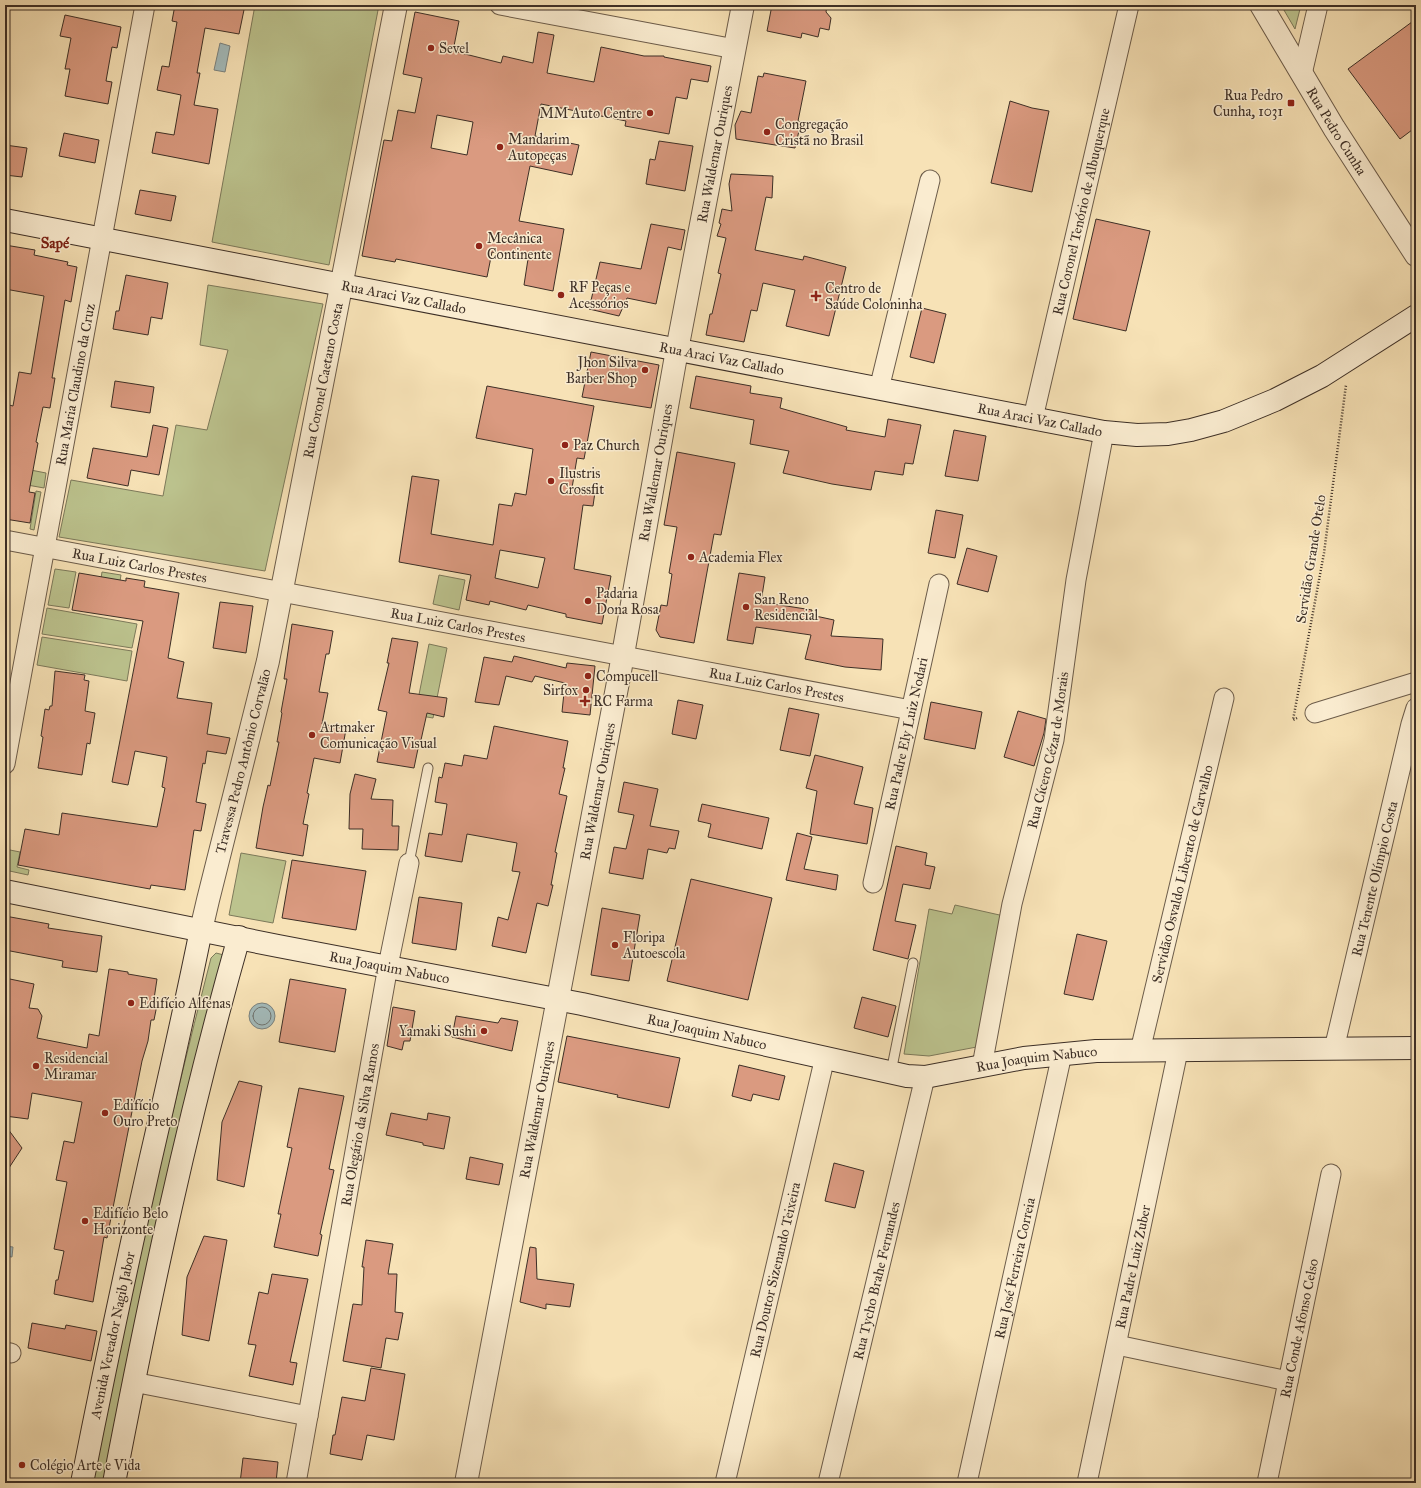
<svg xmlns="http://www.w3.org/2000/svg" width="1421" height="1488" viewBox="0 0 1421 1488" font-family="'IM FELL Great Primer',serif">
	<rect width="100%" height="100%" fill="#f7e2b6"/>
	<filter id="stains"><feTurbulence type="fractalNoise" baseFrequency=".005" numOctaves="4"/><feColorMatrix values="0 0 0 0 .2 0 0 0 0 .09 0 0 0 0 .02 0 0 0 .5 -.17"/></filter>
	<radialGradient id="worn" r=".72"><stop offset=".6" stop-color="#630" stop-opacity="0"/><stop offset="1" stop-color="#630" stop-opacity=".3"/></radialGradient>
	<path fill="#bcc38e" stroke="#7c795a" d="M255 5H379L329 265 212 242Z
		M1281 5H1301L1295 29Z
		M208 285 323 304 265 571 59 537 71 480 163 496 176 425 207 430 228 350 200 345Z
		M5 465 46 473 44 488 5 481Z
		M36 491 41 492 34 530 30 529Z
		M55 569 76 572 69 608 48 605Z
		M102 572 121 575 118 593 99 591Z
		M439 575 465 580 459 610 433 604Z
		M47 608 137 624 132 648 42 634Z
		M42 637 132 651 127 681 37 665Z
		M429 644 447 648 433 718 415 715Z
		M5 849 20 852 17 867 29 870 28 875 5 870Z
		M241 853 286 861 273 923 229 915Z
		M955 905 1004 916 982 1046 929 1056 904 1054 929 909 952 914Z
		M216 953 224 955 109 1483H92C127 1307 166 1132 211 958Z"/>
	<path fill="#a3baba" stroke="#7a827f" d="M220 43 230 46 225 72 214 70Z
		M249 1016a13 13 0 1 1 26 0a13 13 0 1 1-26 0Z
		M5 1246 13 1247 12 1257 5 1256Z"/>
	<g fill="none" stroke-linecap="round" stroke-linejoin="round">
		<path stroke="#707470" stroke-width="1" d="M253 1016a9 9 0 1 1 18 0a9 9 0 1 1-18 0Z"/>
	</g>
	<path fill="#da9a80" stroke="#3d2f26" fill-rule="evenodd" d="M175 5H245L239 34 205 28 197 73H200L194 105 218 109 209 164 152 153 156 132 174 135 181 95 157 90 162 66 169 67 177 22 172 21Z
		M772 5H827L826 12 831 18 829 30 820 28 818 37 802 33 801 38 767 31Z
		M415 12 459 21 453 51 501 63 503 56 533 63 538 32 554 35 547 73 594 82 601 47 644 56H664V57L711 66 708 82 691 79 687 99 676 97 669 134 625 126 626 121 541 104 535 136 579 145 572 175 530 166 519 221 564 229 553 291 524 285 528 259 492 252 487 277 396 259 395 262 362 256 384 140 392 141 398 110 415 113 422 78 403 74ZM437 115 473 122 467 155 431 148Z
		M65 15 121 27 117 48 112 47 106 81 112 82 108 104 65 96 70 69H65L71 38 60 36Z
		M1416 19V127L1400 139 1348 69Z
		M764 73 806 81 798 121 801 122 795 148 736 139 735 125 741 111 751 113 758 76 763 77Z
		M1010 101 1032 108 1049 111 1032 192 991 183Z
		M64 133 99 140 95 163 59 156Z
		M659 141 693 146 685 191 646 184 650 159 655 160Z
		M5 145 27 148 22 177 5 175Z
		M731 174 773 176 772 198 766 197 755 250 803 260 804 256 846 267 829 336 786 326 795 290 763 283 757 311 751 310 744 342 706 335 710 314H712L721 274 718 273 726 238 717 236 721 224 719 223 722 209 732 211 729 184Z
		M140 190 176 196 171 221 135 214Z
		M1096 219 1150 231 1126 331 1073 319Z
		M651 224 685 230 681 250 668 247 656 304 627 298 619 316 589 309 600 262 641 269Z
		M5 245 35 250 34 255 68 262 67 265 77 267 71 302 65 300 52 378H55L50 408 43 407 36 442 38 443 29 492 35 493 30 523 5 519V404L13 406 19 372 31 374 44 296 5 289Z
		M126 275 168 283 162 319 151 317 148 335 113 329 116 311H119Z
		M922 308 946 314 934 363 910 357Z
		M591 352 659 365 651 408 582 397Z
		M696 376 751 386 750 393 782 398 780 408 847 427 846 430 885 437 888 419 921 425 913 464 905 463 903 475 875 471 871 490 832 484 783 473 789 451 750 444 754 420 690 408Z
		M115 381 154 387 150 413 111 407Z
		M487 386 594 406 584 459 577 458 572 488 595 492 593 506 583 505 574 569 611 576 602 624 566 617V614L528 605 526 610 490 601 489 605 466 600 471 575 399 562 412 476 439 480 431 534 493 545 499 504 512 506 515 493 526 495 533 449 476 438ZM500 550 545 558 538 588 495 578Z
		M153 425 168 428 159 475 131 470 128 486 87 478 93 448 147 457Z
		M954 430 986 436 978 481 945 476Z
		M677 452 735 463 721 535 714 534 694 643 660 637 656 630 661 605 667 606 672 574 669 573 677 527 664 525Z
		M936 510 963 515 955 558 928 553Z
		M967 548 997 556 988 592 957 584Z
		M79 573 126 581V578L145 581 144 587 179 593 168 658 184 662 177 698 212 703 207 734 230 738 226 754 207 751 205 764 203 763 196 802 206 804 201 831 194 830 185 890 151 885 150 889 18 865 25 829 59 835 62 813 157 827 165 788 162 787 167 757 135 751 128 785 112 782 143 621 72 610Z
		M739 573 765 577 761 602 812 610 811 615 834 620 831 636 883 639 881 670 845 667 805 659 811 635 756 627 753 644 727 640Z
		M220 602 253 606 246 653 213 648Z
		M292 624 333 631 329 654H326L319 692 328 693 322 724 346 729 340 763 314 758 307 793 309 794 303 824 308 825 303 856 256 848 263 807 268 785 270 786 279 742H277L282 713 281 712 287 679H284Z
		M392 638 418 642 409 693 447 698 444 717 427 713 421 740 420 739 414 768 377 762 387 712 378 710 389 663H387Z
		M514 656 566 668 567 663 595 666 590 715 562 712 565 683 535 676 532 682 506 676 499 705 475 702 484 657 512 662Z
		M55 671 85 675 84 680 89 681 85 711 95 713 90 744 87 743 82 775 38 768 43 737 41 736 45 709 49 710 50 706H52Z
		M678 700 703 705 696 739 672 734Z
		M931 702 982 712 975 749 924 739Z
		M789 708 819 714 810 756 780 750Z
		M1018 711 1046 719 1044 733 1034 766 1004 757Z
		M494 726 568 741 563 768H565L559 794 567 796 555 852 557 853 551 885H553L548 906 537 903 526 953 492 946 498 917 508 920 520 872 512 871 517 843 467 834 462 862 425 856 429 833 442 835 447 804 435 802 439 777 442 778 445 763 462 766 464 755 487 759Z
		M815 755 863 767 854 804 873 808 867 844 810 834 817 791 806 788Z
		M355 774 376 779 371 799 393 800 392 826H399L398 850 362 849 363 829H349L350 794Z
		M624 782 658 789 650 826 679 831 675 849 669 848 667 853 648 849 643 879 609 873 614 847 626 849 634 815 618 812Z
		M702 804 769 818 762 849 708 837 711 824 698 821Z
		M797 833 812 837 804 869 838 875 836 890 786 880Z
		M896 846 927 853 925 865 935 867 930 889 903 884 895 921 916 925 908 959 873 950Z
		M292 860 366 871 356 930 282 918Z
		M691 879 772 898 748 1000 667 981Z
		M419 897 462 903 456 950 412 943Z
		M602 908 640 915 629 981 591 975Z
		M5 916 49 924 48 928 102 936 97 972 62 967 63 961 5 950Z
		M1077 934 1107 941 1093 1000 1064 994Z
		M109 969 128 972V974L157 979 154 999 158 1000 154 1020H151L148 1041 142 1061 107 1238 104 1237 93 1302 54 1294 56 1280H58L64 1251 54 1249 67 1182 56 1180 64 1141 74 1143 82 1102 32 1093 28 1119 5 1116V978L34 984 29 1008 38 1009 42 1016 37 1038 87 1048 89 1034 99 1036Z
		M290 979 346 989 335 1052 279 1042Z
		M862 997 896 1006 888 1037 854 1028Z
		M393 1007 415 1011 410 1041H404L402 1050 387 1046Z
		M456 1016 498 1023 501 1018 518 1021 512 1051 452 1037Z
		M567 1036 680 1058 669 1108 617 1097 618 1095 558 1082Z
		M739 1065 785 1076 779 1100 753 1094 751 1101 732 1096Z
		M239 1081 262 1086 244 1187 217 1180 222 1122Z
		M299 1088 344 1096 329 1169 334 1170 320 1234 322 1235 318 1256 274 1247 281 1214H278L292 1148 287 1147Z
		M391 1113 427 1120 428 1113 450 1117 444 1149 423 1145V1143L386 1135Z
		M5 1125 22 1148 5 1174Z
		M470 1157 503 1164 499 1185 466 1179Z
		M834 1163 864 1171 855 1208 825 1201Z
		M204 1236 227 1240 209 1341 182 1335 187 1277Z
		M366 1240 393 1244 388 1274H397L395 1312 403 1313 398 1340 386 1338 381 1368 343 1361 353 1304 362 1305 364 1267H362Z
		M530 1247 536 1248 537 1279 574 1284 570 1307 546 1304V1309L520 1302Z
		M272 1274 308 1279 290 1362 297 1363 293 1385 249 1376 256 1345 248 1344 259 1292 268 1294Z
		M32 1323 65 1329 66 1325 97 1331 91 1361 28 1348Z
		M371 1368 405 1374 394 1440 367 1435 362 1460 330 1454 333 1435H335L342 1397 365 1401Z
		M243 1458 278 1462 276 1483H240Z"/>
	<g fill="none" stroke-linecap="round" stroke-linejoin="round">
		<g stroke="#6c5c4a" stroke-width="11">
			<path id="service" d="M409 863 428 768
				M891 1072 913 963"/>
		</g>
		<g stroke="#6c5c4a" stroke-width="21">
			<g id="minor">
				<path d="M500 5 735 49"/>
				<path d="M1302 74 1318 5"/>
				<path d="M879 389 930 180"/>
				<path id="s1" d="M1033 418 1129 5"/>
				<path id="s2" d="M5 540 911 710"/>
				<path d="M1315 713 1416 682"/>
				<path id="s3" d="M5 764 145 5"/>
				<path id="s4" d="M873 883 939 584"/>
				<path id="s5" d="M1334 1049 1411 724 1416 708"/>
				<path id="s6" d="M1140 1051 1224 698"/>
				<path id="s7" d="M982 1066 1012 904 1054 740 1076 580 1104 432"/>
				<path d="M1117 1345 1288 1381"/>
				<path d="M5 1352 11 1353"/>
				<path d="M133 1382 308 1416"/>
				<path id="s8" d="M296 1483 388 966 409 863"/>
				<path id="s9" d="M725 1483 825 1057"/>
				<path id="s10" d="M828 1483 925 1077"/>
				<path id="s11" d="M967 1483 1062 1054"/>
				<path id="s12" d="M1087 1483 1178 1051"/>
				<path id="s13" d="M1267 1483 1331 1174"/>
			</g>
		</g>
		<g stroke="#6c5c4a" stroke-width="24">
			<g id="tertiary">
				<path id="s14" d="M1261 5 1334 128 1416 255"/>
				<path id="s15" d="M201 930 208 900 268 661 396 5"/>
				<path id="s16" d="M466 1483 619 677 677 350 743 5"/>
			</g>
		</g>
		<g stroke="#3d2f26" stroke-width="24">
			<g id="secondary">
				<path id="s17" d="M5 220 1104 432 1137 435 1168 434 1191 430 1224 421 1275 400 1322 376 1416 316"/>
				<path id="s18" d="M5 891 278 946 582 1004 907 1076 925 1077 1024 1058 1096 1051 1416 1048"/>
				<path id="s19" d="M82 1483C103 1377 125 1272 149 1166 167 1088 185 1009 201 930"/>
				<path d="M114 1483C149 1300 188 1116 239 937"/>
			</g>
		</g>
		<path stroke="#3d2f26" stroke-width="2.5" stroke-dasharray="1 2" stroke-linecap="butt" d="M1297 718 1293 720 1324 553 1346 385"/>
		<use href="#service" stroke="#faecd0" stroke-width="9"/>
		<use href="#minor" stroke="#faecd0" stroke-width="19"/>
		<use href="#tertiary" stroke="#faecd0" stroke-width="22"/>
		<use href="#secondary" stroke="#faecd0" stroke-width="22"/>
	</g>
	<g fill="#8f2418" stroke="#faecd0" stroke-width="1.5">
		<circle cx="431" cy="48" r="4"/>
		<rect x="1287" y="99" width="8" height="8" rx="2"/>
		<circle cx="650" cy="113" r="4"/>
		<circle cx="767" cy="132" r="4"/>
		<circle cx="500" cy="147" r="4"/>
		<circle cx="479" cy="246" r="4"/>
		<circle cx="561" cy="295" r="4"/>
		<path d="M814 290h4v4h4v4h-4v4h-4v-4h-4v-4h4z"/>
		<circle cx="645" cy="370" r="4"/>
		<circle cx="565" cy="445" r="4"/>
		<circle cx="551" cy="481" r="4"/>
		<circle cx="691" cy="557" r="4"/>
		<circle cx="588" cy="601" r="4"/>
		<circle cx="746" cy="607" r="4"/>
		<circle cx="588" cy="676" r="4"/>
		<circle cx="586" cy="690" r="4"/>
		<path d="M583 695h4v4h4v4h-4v4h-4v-4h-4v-4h4z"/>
		<circle cx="312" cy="735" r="4"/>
		<circle cx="615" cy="945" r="4"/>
		<circle cx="131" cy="1003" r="4"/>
		<circle cx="484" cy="1031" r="4"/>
		<circle cx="36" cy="1066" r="4"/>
		<circle cx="105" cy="1113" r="4"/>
		<circle cx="85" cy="1221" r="4"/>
		<circle cx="22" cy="1465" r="4"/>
	</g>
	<g text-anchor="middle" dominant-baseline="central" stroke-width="3" stroke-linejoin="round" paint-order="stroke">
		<g font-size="14" fill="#3d2f26" stroke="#faecd0" text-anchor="start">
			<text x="439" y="48">Sevel</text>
			<text x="1283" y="95" text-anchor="end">Rua Pedro<tspan x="1283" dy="16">Cunha, 1031</tspan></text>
			<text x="642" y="113" text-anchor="end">MM Auto Centre</text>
			<text x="775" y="124">Congregação<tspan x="775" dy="16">Cristã no Brasil</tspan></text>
			<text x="508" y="139">Mandarim<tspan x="508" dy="16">Autopeças</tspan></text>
			<text x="487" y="238">Mecânica<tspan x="487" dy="16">Continente</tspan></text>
			<text x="569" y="287">RF Peças e<tspan x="569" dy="16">Acessórios</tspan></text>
			<text x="825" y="288">Centro de<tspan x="825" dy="16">Saúde Coloninha</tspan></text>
			<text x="637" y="362" text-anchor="end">Jhon Silva<tspan x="637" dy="16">Barber Shop</tspan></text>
			<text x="573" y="445">Paz Church</text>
			<text x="559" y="473">Ilustris<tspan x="559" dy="16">Crossfit</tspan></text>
			<text x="699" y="557">Academia Flex</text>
			<text x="596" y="593">Padaria<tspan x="596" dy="16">Dona Rosa</tspan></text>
			<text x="754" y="599">San Reno<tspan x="754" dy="16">Residencial</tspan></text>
			<text x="596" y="676">Compucell</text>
			<text x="578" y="690" text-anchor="end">Sirfox</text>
			<text x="593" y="701">RC Farma</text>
			<text x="320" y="727">Artmaker<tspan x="320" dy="16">Comunicação Visual</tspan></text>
			<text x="623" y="937">Floripa<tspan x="623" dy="16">Autoescola</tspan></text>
			<text x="139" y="1003">Edifício Alfenas</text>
			<text x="476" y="1031" text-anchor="end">Yamaki Sushi</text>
			<text x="44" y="1058">Residencial<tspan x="44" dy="16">Miramar</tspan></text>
			<text x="113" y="1105">Edifício<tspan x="113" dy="16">Ouro Preto</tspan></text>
			<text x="93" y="1213">Edifício Belo<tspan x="93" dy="16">Horizonte</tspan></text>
			<text x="30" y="1465">Colégio Arte e Vida</text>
		</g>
		<g font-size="14" fill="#3d2f26" stroke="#faecd0">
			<text stroke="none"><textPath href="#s14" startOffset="147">Rua Pedro Cunha</textPath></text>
			<text stroke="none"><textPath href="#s16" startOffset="1352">Rua Waldemar Ouriques</textPath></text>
			<text stroke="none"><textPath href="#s1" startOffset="212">Rua Coronel Tenório de Albuquerque</textPath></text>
			<text stroke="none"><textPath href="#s17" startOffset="406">Rua Araci Vaz Callado</textPath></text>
			<text stroke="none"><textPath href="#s17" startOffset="730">Rua Araci Vaz Callado</textPath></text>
			<text stroke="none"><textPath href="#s15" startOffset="563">Rua Coronel Caetano Costa</textPath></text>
			<text stroke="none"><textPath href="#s3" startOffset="386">Rua Maria Claudino da Cruz</textPath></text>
			<text stroke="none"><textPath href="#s17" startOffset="1054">Rua Araci Vaz Callado</textPath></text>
			<text stroke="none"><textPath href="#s16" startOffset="1028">Rua Waldemar Ouriques</textPath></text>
			<text transform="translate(1311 559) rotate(-81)">Servidão Grande Otelo</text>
			<text stroke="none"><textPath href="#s2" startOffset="137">Rua Luiz Carlos Prestes</textPath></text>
			<text stroke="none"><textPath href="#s2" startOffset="461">Rua Luiz Carlos Prestes</textPath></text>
			<text stroke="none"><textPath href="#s2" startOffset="785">Rua Luiz Carlos Prestes</textPath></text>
			<text stroke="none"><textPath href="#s4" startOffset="153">Rua Padre Ely Luiz Nodari</textPath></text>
			<text stroke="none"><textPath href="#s7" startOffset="323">Rua Cícero Cézar de Morais</textPath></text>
			<text stroke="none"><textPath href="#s15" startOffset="174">Travessa Pedro Antônio Corvalão</textPath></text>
			<text stroke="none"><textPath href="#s16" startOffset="704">Rua Waldemar Ouriques</textPath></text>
			<text stroke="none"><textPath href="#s6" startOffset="182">Servidão Osvaldo Liberato de Carvalho</textPath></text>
			<text stroke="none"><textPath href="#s5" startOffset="175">Rua Tenente Olímpio Costa</textPath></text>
			<text stroke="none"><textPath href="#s18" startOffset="392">Rua Joaquim Nabuco</textPath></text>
			<text stroke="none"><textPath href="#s18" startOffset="716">Rua Joaquim Nabuco</textPath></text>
			<text stroke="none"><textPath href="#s18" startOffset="1052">Rua Joaquim Nabuco</textPath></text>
			<text stroke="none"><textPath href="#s16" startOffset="380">Rua Waldemar Ouriques</textPath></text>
			<text stroke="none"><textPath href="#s8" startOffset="364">Rua Olegário da Silva Ramos</textPath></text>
			<text stroke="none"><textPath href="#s12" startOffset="221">Rua Padre Luiz Zuber</textPath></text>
			<text stroke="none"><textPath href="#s11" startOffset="220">Rua José Ferreira Correia</textPath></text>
			<text stroke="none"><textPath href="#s9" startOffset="219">Rua Doutor Sizenando Teixeira</textPath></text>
			<text stroke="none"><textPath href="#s10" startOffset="208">Rua Tycho Brahe Fernandes</textPath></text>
			<text stroke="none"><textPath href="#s13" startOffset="158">Rua Conde Afonso Celso</textPath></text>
			<text stroke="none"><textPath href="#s19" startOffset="151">Avenida Vereador Nagib Jabor</textPath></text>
		</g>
		<g font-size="15" font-weight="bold" fill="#7a1f14" stroke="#faecd0">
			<text x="55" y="243">Sapé</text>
		</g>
	</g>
	<rect width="1421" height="1488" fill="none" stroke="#f7e2b6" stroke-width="20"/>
	<rect x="6" y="6" width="1409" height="1476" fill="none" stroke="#3d2f26" stroke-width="2"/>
	<rect x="10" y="10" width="1401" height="1468" fill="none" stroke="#3d2f26"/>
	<rect width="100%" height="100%" filter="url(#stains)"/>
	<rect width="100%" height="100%" fill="url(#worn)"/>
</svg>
